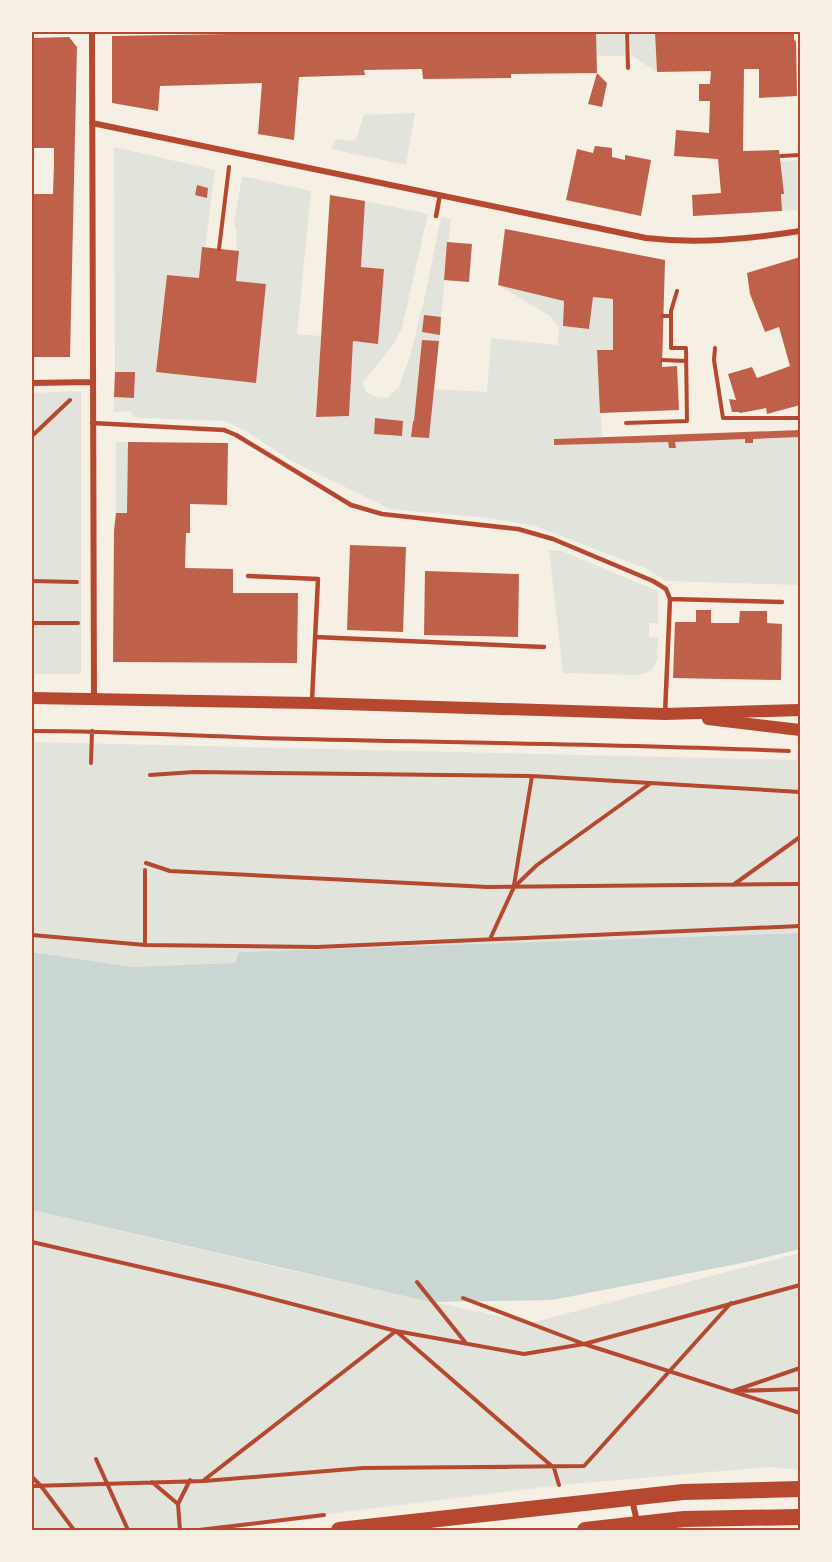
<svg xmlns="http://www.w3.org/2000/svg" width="832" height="1562" viewBox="0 0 832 1562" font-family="'Titillium Web',sans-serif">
	<rect width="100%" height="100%" fill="#f6efe4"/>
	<path fill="#e2e4dc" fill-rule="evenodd" d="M596 32H624L625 56H596Z
		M630 32H655L657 72 631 55Z
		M415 113 406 165 331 149 336 139 350 141 356 140 364 115Z
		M114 147 215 170 205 248H202L199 278 167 275 157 372 256 383 266 284 236 281 239 252 236 251 237 234 234 223 242 176 311 191 297 334 321 336 316 417 349 415 353 341 378 343 383 269 361 267 365 201 428 214 402 328 393 345 363 382 366 392 376 397 387 398 399 387 410 356 425 296 441 217 451 219 441 317 422 332 440 335 439 341 414 421 412 422 411 437 429 438 434 389 487 392 491 338 558 345 559 327 550 316 498 285 564 301 563 326 588 329 593 297 613 299V350H597L602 437 555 439V445L668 442 669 448H675V442L745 439V443L753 439 799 437 800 585 666 581 647 569 535 526 489 518 390 509 290 460 244 430 225 421 141 418 133 417 132 411 114 412V397H134L135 372H115ZM375 418 403 421 402 436 374 434Z
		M800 160V210L782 211 781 194 783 193 780 161Z
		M81 391V674H32V393Z
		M116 442H128L127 513H116Z
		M549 550 562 551 658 591V623H649V637L658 638 657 660 651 671 639 675 563 673Z
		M32 742 800 760V933L239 952 235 963 132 967 32 952Z
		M32 1210 279 1268 530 1323 800 1253V1470L770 1467 560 1485 199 1530H32Z"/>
	<path fill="#c9d6d2" d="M800 933V1249L742 1263 552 1300 431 1302 32 1210V952L132 967 235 963 239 952Z"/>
	<path fill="#bf614a" d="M348 32H596L597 73 511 74V78L423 79 422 69 364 70 365 75 299 77 294 140 258 134 262 83 160 86 158 111 112 103V36Z
		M655 32H794V39L796 42 797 96 759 98V69H744L743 151 779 150 784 194H781L782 211 693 216 692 195 721 193 718 159 674 156 676 130 709 133 710 101H699V84H710L711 71 657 72Z
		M69 37 77 47 70 357H33L34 292H32V194H53L54 163V148H32V38Z
		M597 73 607 83 602 107 588 104Z
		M595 146 612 148V157L625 160V155L651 160 641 216 566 200 577 149 593 153Z
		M197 185 208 188 207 198 195 195Z
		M330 195 365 201 361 267 384 269 378 344 353 341 349 416 316 417Z
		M505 229 665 260 662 367 677 366 679 410 600 413 597 350H613V299L593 297 589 329 563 326 564 301 498 285Z
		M447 242 472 244 469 282 444 280Z
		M202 247 239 251 236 281 266 284 256 383 156 372 167 275 199 278Z
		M800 257V405L767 414 766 408 740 413 739 412H732L729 399 736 400 728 374 752 367 757 378 790 366 779 327 765 332 750 294 747 273Z
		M424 315 441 317 440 335 422 332Z
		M422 340 439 341 429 438 411 437 413 421H414Z
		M115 372H135L134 398 114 397Z
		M375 418 403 421 402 436 374 434Z
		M800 430V437L753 439V443H745V439L675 442 676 448H669L668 442 554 445V439Z
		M128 442 228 443 227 505 190 504V533H186L185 568 233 569V593H298L297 663 113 662 114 531 116 513H127Z
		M350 545 406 547 403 632 347 630Z
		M425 571 519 574 518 637 424 635Z
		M696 610H711V623H739L740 611H767V623L782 624 781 680 673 678 675 622H696Z"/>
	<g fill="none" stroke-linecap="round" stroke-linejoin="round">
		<path stroke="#b5482f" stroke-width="4" d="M627 32 628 68
			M781 156 800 155
			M219 249 229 167
			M662 316H671
			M715 348 714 360 723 418H800
			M662 360 686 361
			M626 423 687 421 686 348H671V311L677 291
			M32 436 70 400
			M32 581 77 582
			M32 623H78
			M32 731C121 731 210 737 299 739 463 743 626 744 789 751
			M91 763 92 731
			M150 775 194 772 532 776 800 792
			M146 863 170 871 488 887 800 884
			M514 885 532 776
			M733 885 800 837
			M32 935 145 945 317 947 800 926
			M490 939 514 887 537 865 651 783
			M145 945V870
			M32 1242 227 1287 396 1331 524 1354 584 1344 800 1285
			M417 1282 465 1342
			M463 1298 584 1344 800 1413
			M733 1391 800 1368
			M736 1391 800 1389
			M96 1459 128 1530
			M32 1477 41 1486 74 1530
			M204 1480 396 1331 554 1468 559 1485
			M152 1482 178 1504 180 1530
			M32 1486 204 1481 363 1468 584 1466 731 1303
			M178 1504 190 1480
			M199 1530 324 1515"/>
		<path stroke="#b5482f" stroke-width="4.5" d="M436 216 440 195
			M92 423 224 430 236 435 351 505 382 514 518 529 553 539 653 581 666 589 670 599 782 602
			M248 576 318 579 312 700
			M315 637 544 647
			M665 714 670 599"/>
		<path stroke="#b5482f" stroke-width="6" d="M92 32 94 699
			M92 123 646 238C698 244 749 239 800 231
			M32 383 92 382
			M632 1499 637 1522"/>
		<path stroke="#b5482f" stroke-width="12" d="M32 698 312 703 665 714 800 710
			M708 719 800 730"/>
		<path stroke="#b5482f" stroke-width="16" d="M339 1530 683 1492 800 1489
			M585 1530 684 1519 800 1517"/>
	</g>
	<rect width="832" height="1562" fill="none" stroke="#f6efe4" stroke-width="66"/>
	<rect x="33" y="33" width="766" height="1496" fill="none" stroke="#b5482f" stroke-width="2"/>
</svg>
